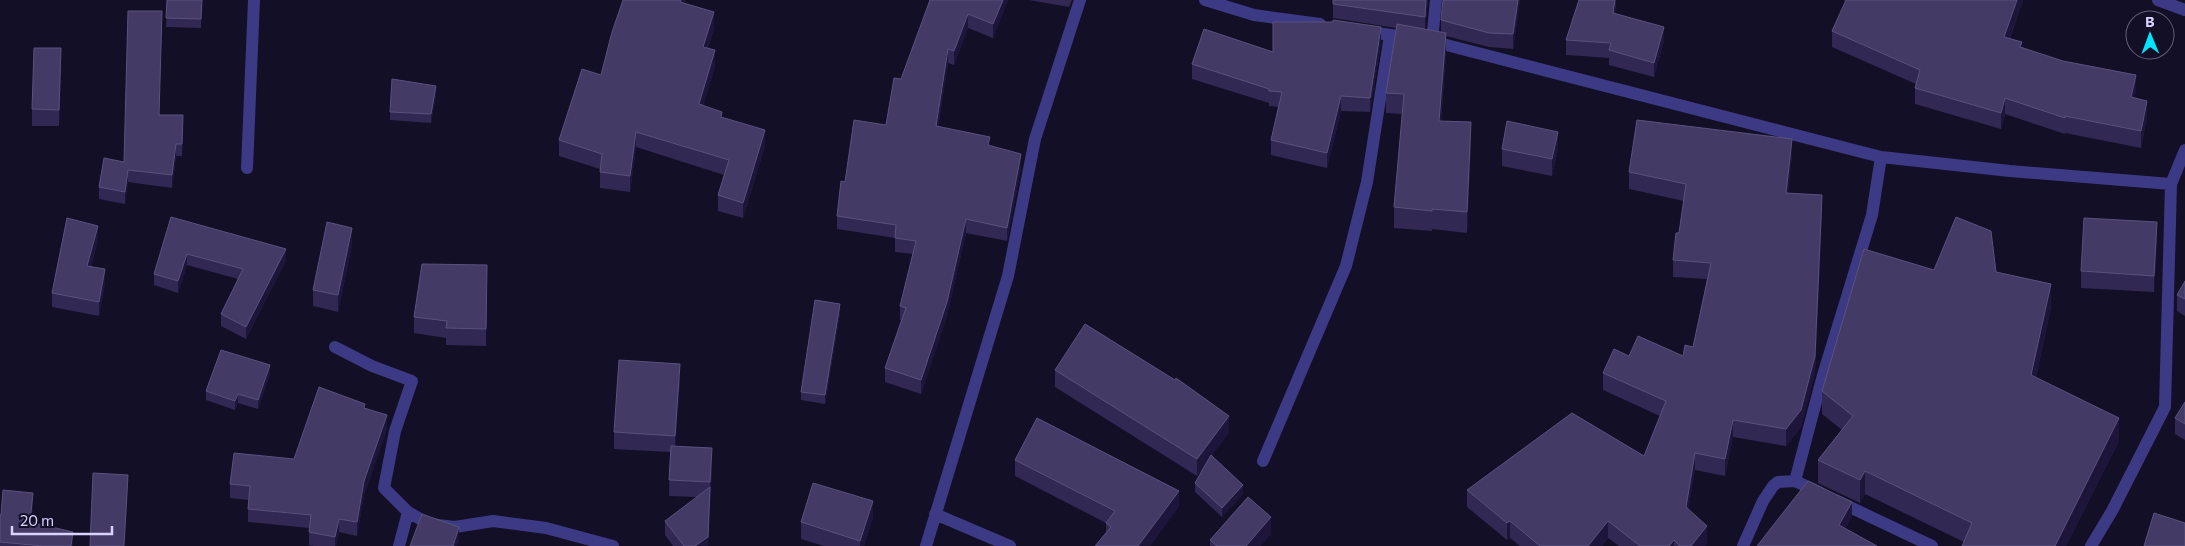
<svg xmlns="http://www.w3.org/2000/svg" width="2185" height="546" viewBox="0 0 2185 546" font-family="Commissioner,sans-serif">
	<rect width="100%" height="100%" fill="#130f26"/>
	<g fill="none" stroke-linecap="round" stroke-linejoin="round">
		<path stroke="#3d3a85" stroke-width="12" d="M1205 0 1254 15 1320 24
			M2158 0 2185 10
			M1364 31 1411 38
			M1431 41 1881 157 2010 171 2171 184
			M1432 41 1436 0
			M247 168 254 0
			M335 347 372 366 412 381 395 431 384 488 408 512 429 524 455 527 493 521 546 528 613 546
			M1263 461 1346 266 1367 182 1390 35
			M1795 481 1823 375 1872 215 1881 157
			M1837 501 1932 546
			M935 514 1010 546
			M399 546 408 512
			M926 546 1008 276 1035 139 1080 0
			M1743 546 1763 501 1773 486 1778 482 1795 481 1819 492
			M2091 546 2112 511 2165 407 2171 184 2185 150"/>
	</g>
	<path fill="#312854" d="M167 0H202L201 28 166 27Z
		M930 0H1008L993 38 968 28 954 65 948 63 938 127 990 146 1021 168 1007 241 966 233 947 316 921 394 885 382V368L901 320H900V306L913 254 895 252V238L837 229V216L845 182 886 125 901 79Z
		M1029 0H1072L1069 7Z
		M1333 0H1428L1425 29 1441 32V20L1520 0 1513 49 1489 47 1446 36V53L1441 121 1471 143 1467 233 1432 229V231L1394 228V207L1402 114 1386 113V93L1396 28 1333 18Z
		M1579 0H1616L1615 13 1664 41 1654 77 1609 65V58L1566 55V40Z
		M1843 0H2023L2010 38 2022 47 2136 91 2134 98 2147 117 2141 148 2065 133V134L2005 114 2001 129 1915 104V88L1916 84 1832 47V31L1846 1Z
		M685 3 714 28 708 48 715 66 703 106 765 146 743 218 718 211V195L724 175 636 147 630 192 600 188V169L559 156V140L601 75Z
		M1381 42 1370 112 1341 111 1327 168 1271 155V140L1278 107 1269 106V103L1192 79V64Z
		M61 65 59 126H32V109Z
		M436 95 431 123 390 120V112Z
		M160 115 183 128 182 156H176L172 188 128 182 125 204 99 199V187L124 162Z
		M1502 149H1558L1552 176 1502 166Z
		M1792 155 1788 193 1822 212 1815 373 1801 427 1786 446 1733 437 1725 476 1695 470 1688 509 1707 543 1705 546H1619L1608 538 1602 546H1520L1510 538 1507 540 1467 507V490L1644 456 1660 416 1603 390V373L1629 356H1683L1693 347 1707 279 1673 277V260L1679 233 1684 201 1629 189V172Z
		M171 217 286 260 246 339 221 326V314L238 279 187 265 178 293 154 285V274Z
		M2157 239 2154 292 2081 288V271Z
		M98 240 91 267 105 283 99 316 52 307V293Z
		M352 245 338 312 313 306V290Z
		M1934 270 1996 272 2051 307 2036 377 2119 441 2066 546H1962L1964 542 1865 494 1860 503 1818 483V460L1842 430 1822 414V391Z
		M487 281 486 346 446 345V338L414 333V317Z
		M2185 281V316L2177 311V295Z
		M840 313 825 404 801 400V392Z
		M1055 370 1229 432 1212 455 1243 494 1222 517 1195 492V483L1207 463 1197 476 1055 387Z
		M270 374 258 409 238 403 235 410 206 400V391Z
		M680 380 675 446 712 465 708 546H673L665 535V521L697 497 669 496 670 452 614 449V432Z
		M2185 402V440L2175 434V418Z
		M365 408 387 429 364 495 357 536 339 532 336 546H313L309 545V528L248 522V509L249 500 230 498V484L294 459Z
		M1015 460 1179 506 1150 546H1095L1106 533V523L1015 476Z
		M33 506 31 522 73 546H0V515Z
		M873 517 864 546H824L801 539V522Z
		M1271 534 1260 546H1210V540Z"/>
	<path fill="#1d163a" d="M681 0H686L680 17Z
		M1003 0H1008L993 38V24Z
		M1426 0H1428L1425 32V17Z
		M1518 0H1520L1513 49V34Z
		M1615 0H1616L1613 27V13Z
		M2017 0H2023L2004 53V37Z
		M714 12V28L703 62V47Z
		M968 14V28L954 65V51Z
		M1381 27V42L1370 112V98Z
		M1664 27V41L1654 77V63Z
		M1446 33V53L1439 142V121Z
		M61 48V65L59 126V110Z
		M948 49V63L936 140V126Z
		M715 50V66L699 120V104Z
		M2136 75V91L2131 113V97Z
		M436 86V95L431 123V114Z
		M1341 96V111L1327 168V153Z
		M2005 98V114L2001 129V113Z
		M2147 101V117L2141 148V131Z
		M1471 122V143L1467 233V212Z
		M765 130V146L743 218V203Z
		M636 132V147L630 192V176Z
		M1558 132V149L1552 176V159Z
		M1792 139V155L1786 210V193Z
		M176 144V156L172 188V175Z
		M1021 154V168L1007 241V228Z
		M128 170V182L125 204V192Z
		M1822 195 1815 373 1801 427 1786 446V429Z
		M966 219V233L947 316 921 394V380Z
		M2157 222V239L2154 292V276Z
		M98 226V240L87 280V266Z
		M352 228V245L338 312V295Z
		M286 249V260L246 339V327Z
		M187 254V265L178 293V281Z
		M105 269V283L99 316V302Z
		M2051 284V307L2031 398V375Z
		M840 304V313L825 404V395Z
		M680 364V380L675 453V436Z
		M270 365V374L258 409V400Z
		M238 394V403L235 410V401Z
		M387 415V429L364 495 357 536V522L364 481Z
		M1229 416V432L1197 476V459Z
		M2119 418V441L2066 546H2055Z
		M1733 420V437L1725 476V459Z
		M712 448V465L710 498V482Z
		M1695 453V470L1686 524V507Z
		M1865 471V494L1860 503V480Z
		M128 475V489L124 546Z
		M1243 485V494L1222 517V508Z
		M710 487 708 546H695Z
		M1179 491V506L1150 546H1138Z
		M33 493V506L30 535V522Z
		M873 501V517L864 546H860V541Z
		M1852 502V517L1839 541V525Z
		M1271 517V534L1260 546H1246Z
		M339 519V532L336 546H335V537Z
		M1510 521V538L1507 540V523Z
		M1608 521V538L1602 546H1588Z
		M1707 526V543L1705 546H1691Z
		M459 527V542L457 546H453Z
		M73 532V546H71Z
		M1674 540V546H1669Z"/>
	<path fill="#433a66" stroke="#5a527e" d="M167 0H202L201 19 166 18Z
		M623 0H681L680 2 714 12 703 47 715 50 699 104 722 112 721 117 765 130 743 203 718 195 729 160 636 132 630 176 600 172 602 154 559 140 582 69 601 75 612 32Z
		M930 0H1003L993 24 968 14 954 51 948 49 936 126 990 137 988 145 1021 154 1007 228 966 219 947 302 921 380 885 368 906 308 900 306 916 241 895 238 896 225 837 216 841 181 845 182 854 120 886 125 894 78 901 79Z
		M1333 0H1426L1425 17 1333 4Z
		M1443 0H1518L1513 34 1489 33 1441 20Z
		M1579 0H1615L1613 13 1664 27 1654 63 1609 50 1611 43 1566 40Z
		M1846 0H2017L2004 37 2022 42 2020 47 2063 61 2136 75 2131 97 2147 101 2141 131 2065 116V118L2005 98 2001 113 1915 88 1920 70 1832 31Z
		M128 11H162L159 115H183L182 144H176L172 175 128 170 125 192 99 187 104 158 124 162Z
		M1333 20 1381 27 1370 98 1341 96 1327 153 1271 140 1282 92 1269 91V89L1192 64 1204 29 1273 52V22H1333Z
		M1397 24 1446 33 1439 121 1471 122 1467 212 1432 209V211L1394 207 1404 94 1386 93Z
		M34 48H61L59 110 32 109Z
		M392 79 436 86 431 114 390 112Z
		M1637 120 1792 139 1786 193 1822 195 1815 356 1801 410 1786 429 1733 420 1725 459 1695 453 1686 507 1707 526 1691 546H1680L1674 540 1669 546H1640L1608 521 1588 546H1540L1510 521 1507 523 1467 490 1572 413 1644 456 1666 401 1603 373 1614 349 1629 356 1638 336 1683 356 1685 345 1693 347 1711 263 1673 260 1676 233H1679L1686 184 1629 172Z
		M1507 121 1558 132 1552 159 1502 149Z
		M171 217 286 249 246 327 221 314 243 269 187 254 178 281 154 274Z
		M1956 217 1991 231 1996 272 2051 284 2031 375 2119 418 2055 546H1962L1972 523 1865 471 1860 480 1818 460 1853 416 1822 391 1864 249 1934 270Z
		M67 218 98 226 87 266 105 269 99 302 52 293Z
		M2084 218 2157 222 2154 276 2081 271Z
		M327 222 352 228 338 295 313 290Z
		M422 264 487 265 486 329 446 328 447 321 414 317Z
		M2185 281V299L2177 295Z
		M815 300 840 304 825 395 801 392Z
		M1085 324 1175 380 1176 378 1229 416 1197 459 1055 370Z
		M221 350 270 365 258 400 238 394 235 401 206 391Z
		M619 360 680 364 675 436 614 432Z
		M319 387 365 404 364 408 387 415 364 481 357 522 339 519 335 537 309 532 311 515 248 509 250 486 230 484 234 453 294 459Z
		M2185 402V424L2175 418Z
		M1037 418 1179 491 1138 546H1095L1111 527 1106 523 1115 511 1015 460Z
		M671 446 712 448 710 482 669 480Z
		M1211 455 1243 485 1222 508 1195 483Z
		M93 473 128 475 124 546H90Z
		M1808 481 1852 502 1839 525 1877 546H1757Z
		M813 483 873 501 860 541 801 522Z
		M710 487 708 537 695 546H684L665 521Z
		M3 490 33 493 30 522 73 532 71 546H43L0 542V515H1Z
		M1248 497 1271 517 1246 546H1217L1210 540Z
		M2154 513 2185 523V546H2144Z
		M422 514 459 527 453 546H410Z"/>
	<g transform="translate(2150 35) rotate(359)"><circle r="24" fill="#130f26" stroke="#625e7d"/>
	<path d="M0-4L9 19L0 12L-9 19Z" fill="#00e5ff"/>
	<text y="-8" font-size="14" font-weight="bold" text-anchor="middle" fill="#d9d4ff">B</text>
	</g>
	<path d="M12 526v8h100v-8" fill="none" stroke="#d9d4ff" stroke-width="2.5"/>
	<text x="20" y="526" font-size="15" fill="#d9d4ff" stroke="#130f26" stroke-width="4" paint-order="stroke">20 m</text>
</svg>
